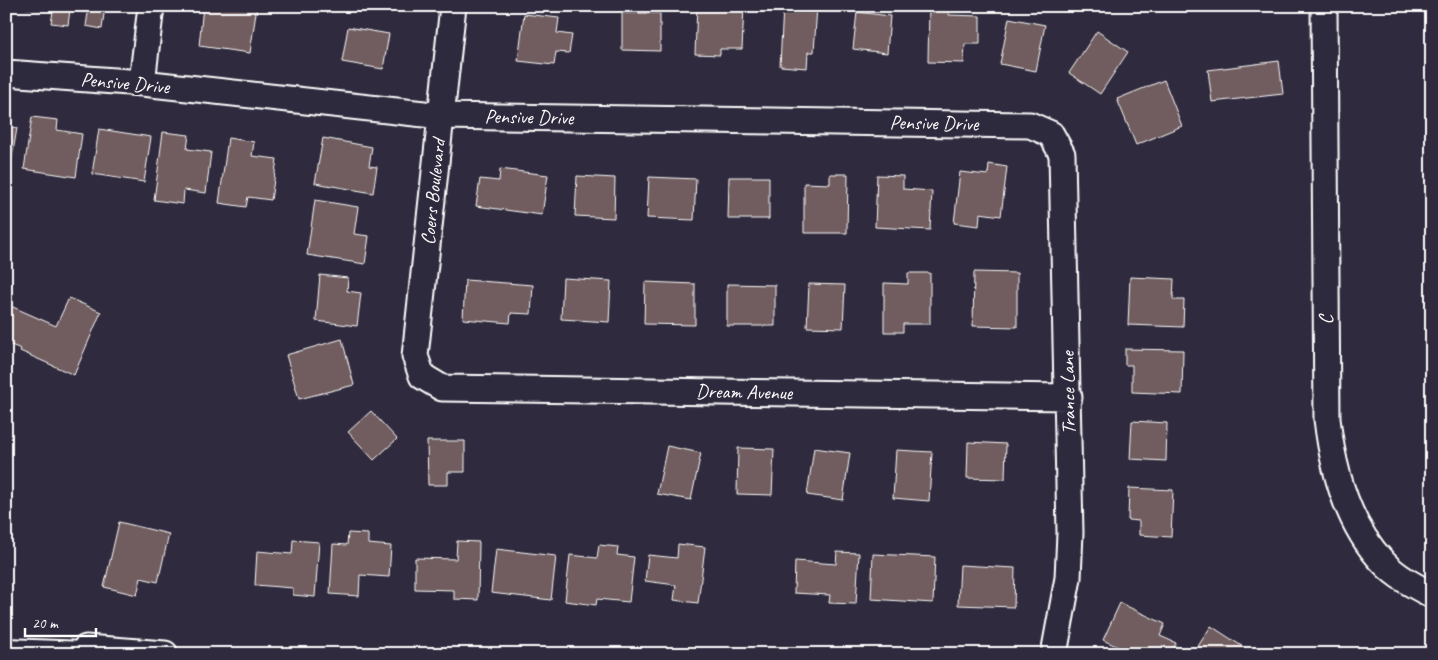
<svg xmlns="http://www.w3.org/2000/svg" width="1438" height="660" viewBox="0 0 1438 660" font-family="Caveat,sans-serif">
	<rect width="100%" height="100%" fill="#2f2a3d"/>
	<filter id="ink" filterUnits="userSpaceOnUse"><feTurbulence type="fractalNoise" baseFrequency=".02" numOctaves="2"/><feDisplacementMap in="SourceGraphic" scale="10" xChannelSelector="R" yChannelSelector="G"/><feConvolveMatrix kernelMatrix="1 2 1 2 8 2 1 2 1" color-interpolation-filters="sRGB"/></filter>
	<g filter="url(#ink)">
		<path fill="#715d5e" stroke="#fff" d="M26 6H42V10L25 8Z
			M54 6H105L102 29 86 26 88 13 70 10 68 25 51 23Z
			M203 6H257L250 53 199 46Z
			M697 6H744L742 49H720V55L695 54Z
			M783 6H817L814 52H808L807 68 780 66Z
			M929 6H949V15L980 16V44H965L964 63 928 62Z
			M857 12 890 16 887 53 853 49Z
			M622 13H660V51L622 50Z
			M524 14 559 18 557 33 572 35 569 53 556 52 554 65 518 61Z
			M1009 18 1045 25 1036 71 1000 64Z
			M348 27 389 34 383 69 342 62Z
			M1097 31 1128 52 1100 94 1069 73Z
			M1279 61 1283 94 1212 102 1208 70Z
			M1164 80 1182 126 1136 145 1117 99Z
			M32 117 58 120 57 130 82 134 76 177 24 169Z
			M6 126 17 128 10 170H6Z
			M99 129 151 137 144 182 92 174Z
			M163 132 189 135 187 149 211 152 206 193 184 190 183 204 154 200Z
			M228 138 254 142 252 156 277 159 271 200 248 197 246 207 219 203Z
			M323 138 372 147 369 166 377 167 373 193 315 183Z
			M989 164 1007 167 1001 216 980 213 979 226 954 223 960 172 988 175Z
			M500 169 548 175 542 215 476 206 480 179 499 181Z
			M830 174H848L847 233H804V183L830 184Z
			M877 175 903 176V189L932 191 930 230 875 227Z
			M577 176 615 178 614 218 575 216Z
			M649 177 696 179 694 220 647 218Z
			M729 177H769V219H728Z
			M315 200 358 207 354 234 369 236 365 264 307 255Z
			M974 272 1017 273V327L973 326Z
			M908 273H930V324H903V332H884V283L908 284Z
			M320 275 348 278 347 291 361 293 357 326 316 321Z
			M1130 277 1174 279 1173 300H1184L1183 327 1128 325Z
			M563 278 611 281 609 322 561 319Z
			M465 280 533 285 531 314 511 313 510 323 463 319Z
			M645 282 695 284V325L644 324Z
			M727 284 775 285V326H727Z
			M809 284 845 285 843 328 807 327Z
			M69 298 101 312 74 375 20 351 21 349 6 343V304L56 326Z
			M342 339 354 385 299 399 286 355Z
			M1125 349 1183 350 1182 394 1132 392V365H1125Z
			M371 411 397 439 374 460 348 432Z
			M1132 421 1167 423 1166 461 1130 459Z
			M427 441H465V472H448V485H428Z
			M968 442 1006 444 1005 479 967 478Z
			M667 446 701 453 691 500 657 494Z
			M738 448 774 449 772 495 737 494Z
			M814 448 850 453 843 500 807 495Z
			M896 450 932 452 929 501 893 498Z
			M1129 488 1173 490 1171 537 1139 535V521L1128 520Z
			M119 522 169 534 158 582 141 578 137 595 104 587Z
			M348 533 368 534V544L391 546 389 577 360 575 359 596 330 594 333 544 347 545Z
			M293 540 319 542 315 597 293 595V588L255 585 257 551 292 554Z
			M457 541 479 542 478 600 454 599V590L415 589V558L456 559Z
			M678 544 705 547 698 603 674 600 676 585 645 581 648 555 677 558Z
			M599 545 618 547 617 555 634 557 629 602 597 599 596 605 565 601 570 555 597 558Z
			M496 549 556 556 551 600 491 593Z
			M837 552 859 553 856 604 829 603 830 595 794 593 795 561 836 564Z
			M873 554 935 557 933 603 871 599Z
			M960 565 1015 568 1014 607 958 605Z
			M1120 603 1165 624 1160 636 1176 643 1171 654H1134L1103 640Z
			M1211 626 1254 654H1193Z"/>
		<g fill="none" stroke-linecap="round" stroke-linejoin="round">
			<g stroke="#fff" stroke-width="16">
				<path id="service" d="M6 645 86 648"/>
			</g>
			<g stroke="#fff" stroke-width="29">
				<path id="minor" d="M453 6 415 356 422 376 442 388 1069 397
					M1324 6 1327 419C1333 470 1347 525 1384 563 1397 577 1415 586 1432 595
					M6 73 142 83 442 116 1030 125 1051 134 1062 154 1070 533 1068 578 1054 654
					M142 83 151 6
					M86 648 165 654"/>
			</g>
			<use href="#service" stroke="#2f2a3d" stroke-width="12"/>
			<use href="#minor" stroke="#2f2a3d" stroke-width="25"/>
		</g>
	</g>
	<g text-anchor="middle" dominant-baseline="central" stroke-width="5" stroke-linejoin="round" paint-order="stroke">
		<g font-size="20" fill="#fff" stroke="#2f2a3d">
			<text transform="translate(125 83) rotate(5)">Pensive Drive</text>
			<text transform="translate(529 117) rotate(1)">Pensive Drive</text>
			<text transform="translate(934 123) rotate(1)">Pensive Drive</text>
			<text transform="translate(433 192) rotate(-84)">Coers Boulevard</text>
			<text transform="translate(1326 320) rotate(-91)">C</text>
			<text transform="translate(744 392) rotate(1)">Dream Avenue</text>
			<text transform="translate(1068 393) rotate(-91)">Trance Lane</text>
		</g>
	</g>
	<rect width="1438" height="660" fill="none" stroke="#2f2a3d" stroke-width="25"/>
	<rect x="12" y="12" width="1413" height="635" fill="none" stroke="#fff" stroke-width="2" filter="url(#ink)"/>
	<path d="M25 628v8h71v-8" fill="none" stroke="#ffffff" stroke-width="2.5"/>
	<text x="32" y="628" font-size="15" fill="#ffffff" stroke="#2f2a3d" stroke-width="4" paint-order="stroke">20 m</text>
</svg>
